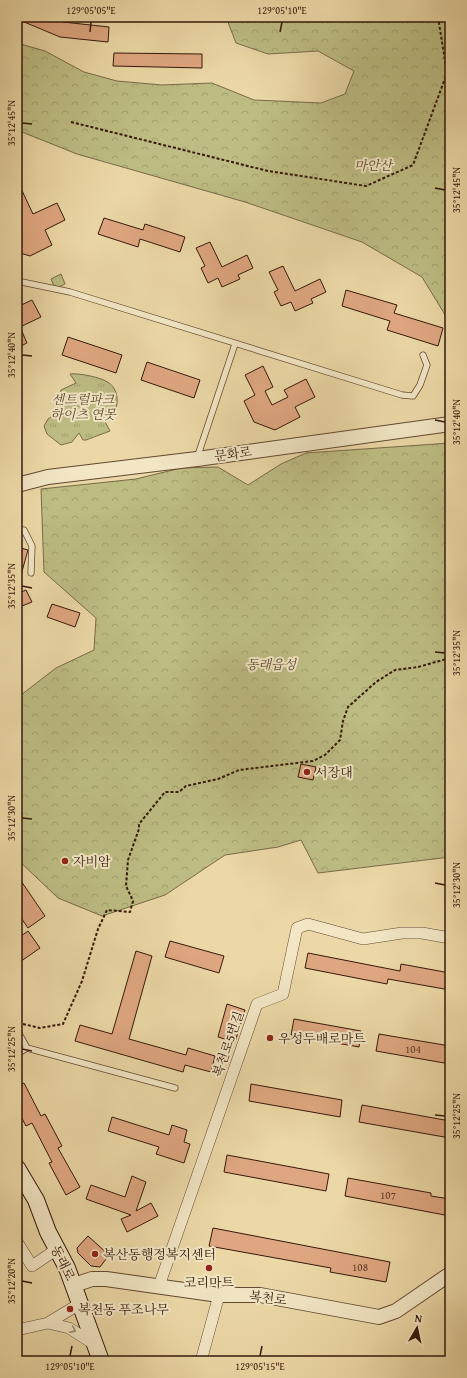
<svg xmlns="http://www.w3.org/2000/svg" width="467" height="1378" viewBox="0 0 467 1378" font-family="'Gentium Book Plus','Noto Serif KR',serif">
	<defs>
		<pattern id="forest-crowns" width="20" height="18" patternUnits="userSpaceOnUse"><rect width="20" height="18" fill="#bdbd83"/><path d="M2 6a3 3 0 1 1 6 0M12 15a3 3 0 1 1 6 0" fill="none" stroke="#a3a270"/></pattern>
		<pattern id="park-tufts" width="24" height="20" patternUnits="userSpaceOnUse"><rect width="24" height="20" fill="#bdbd83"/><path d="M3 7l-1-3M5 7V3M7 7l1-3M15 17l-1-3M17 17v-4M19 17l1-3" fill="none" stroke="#a3a270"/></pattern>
	</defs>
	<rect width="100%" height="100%" fill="#ebd8a6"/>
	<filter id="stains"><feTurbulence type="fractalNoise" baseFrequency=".005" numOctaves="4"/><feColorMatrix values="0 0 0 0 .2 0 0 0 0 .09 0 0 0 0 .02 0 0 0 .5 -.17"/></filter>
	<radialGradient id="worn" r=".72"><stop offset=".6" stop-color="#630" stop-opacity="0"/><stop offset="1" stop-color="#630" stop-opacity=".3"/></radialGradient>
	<path fill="url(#forest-crowns)" stroke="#796a48" d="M226 17H450V357L447 318 422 277 362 242 245 202 77 154 17 130V43L45 51 84 72 117 81 162 85 212 83 254 100 321 103 345 94 354 71 318 51 268 54 236 43Z
		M450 443V857L318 873 301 840 278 847 225 855 165 895 102 916 58 898 17 859V700L21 695 56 668 94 650 96 618 44 572 41 489 136 479 181 468 218 467 248 485 281 464 306 453Z"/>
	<path fill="url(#park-tufts)" stroke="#796a48" d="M61 274 65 284 55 289 51 279Z
		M70 374C79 373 101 377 109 383 121 391 119 413 108 421L104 420 110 431 86 440H83L79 433 72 442 61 445 47 434 44 426 48 419 57 413 61 390 76 383Z"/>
	<path fill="#dfa781" stroke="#35180c" d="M17 17H52L63 22 109 27 108 42 60 37 17 19Z
		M114 53 202 54V68L113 66Z
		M17 180 33 214 57 203 65 220 45 230 52 245 30 256 17 252Z
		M104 218 143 230 145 224 185 237 180 252 140 239 138 247 98 234Z
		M210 242 222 267 247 255 253 268 238 275 240 279 222 287 218 278 208 283 201 268 205 266 196 248Z
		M283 266 295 291 320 279 326 292 311 299 313 303 295 311 291 302 281 306 274 292 278 290 269 272Z
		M346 290 397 305 394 313 443 328 438 346 387 330 390 321 342 306Z
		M32 300 41 317 20 327 27 343 17 348V307Z
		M68 337 122 355 116 373 62 355Z
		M147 362 200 380 194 398 141 380Z
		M263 366 273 387 265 391 272 405 288 397 284 390 306 379 315 397 295 407 300 417 275 430 254 422 244 401 255 395 245 375Z
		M17 547 28 550 19 582 17 581Z
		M26 590 32 602 17 608V594Z
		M52 604 80 613 75 627 47 617Z
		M301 764 316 767 313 780 298 777Z
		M17 875 45 916 28 928 17 912Z
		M28 931 40 948 17 964V939Z
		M170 941 224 956 219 973 165 957Z
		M136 951 152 956 129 1039 186 1055 188 1048 215 1056 211 1072 185 1065 183 1072 75 1041 80 1025 112 1034Z
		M308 953 400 971 401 964 450 973V990L388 979 387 984 305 968Z
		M227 1004 245 1010 235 1042 218 1037Z
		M294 1019 361 1031 359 1047 291 1035Z
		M379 1034 450 1046V1064L376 1051Z
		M24 1083 41 1116 45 1114 62 1146 58 1148 80 1187 66 1195 49 1163 52 1162 32 1123 26 1126 17 1109V1086Z
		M251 1084 342 1100 340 1117 249 1101Z
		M362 1105 450 1121V1138L359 1122Z
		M112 1117 169 1135 172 1125 187 1130 184 1142 190 1144 184 1163 156 1154 159 1147 108 1131Z
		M227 1155 329 1174 326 1191 224 1172Z
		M132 1176 146 1182 136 1211 151 1203 158 1216 127 1232 121 1219 131 1215 86 1199 91 1185 125 1197Z
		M348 1178 431 1193V1196L450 1199V1216L345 1196Z
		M213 1228 390 1262 386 1282 330 1272 331 1268 209 1246Z
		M88 1236 109 1255 100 1267 91 1266 78 1253 77 1248Z"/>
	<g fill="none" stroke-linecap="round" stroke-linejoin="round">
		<g stroke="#624832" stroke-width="7">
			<path id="service" d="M17 281 70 292 402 395 413 396 420 385 427 365 423 355
				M197 458 235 344
				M17 531 24 530 32 546 31 573
				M17 1030 27 1048
				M17 1054 27 1048 175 1088"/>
		</g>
		<g stroke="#624832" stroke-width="12">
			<path id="minor" d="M17 1242 32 1266 57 1249
				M159 1286 257 1004 283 994 297 928 308 924 363 939 402 933H422L450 938
				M48 1323 69 1328 94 1344
				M17 1330 48 1323 81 1303
				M201 1361 219 1295"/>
		</g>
		<g stroke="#624832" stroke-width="16">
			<path id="tertiary" d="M17 485 48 477 197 459 450 424
				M74 1285 92 1279H106L219 1295H260L379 1317 396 1311 450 1274"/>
		</g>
		<g stroke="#35180c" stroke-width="18">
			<path id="secondary" d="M17 1168 36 1200 48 1232 67 1268 101 1361"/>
		</g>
		<path stroke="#35180c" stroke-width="2" stroke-dasharray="3 2" stroke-linecap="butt" d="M438 17 447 73 450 133
			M71 122 268 171 366 186 413 165 447 73H450
			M23 1024 40 1028 63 1024 82 981 98 929 107 910 130 912 133 901 126 886 128 860 139 829V824L165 792H179L186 786 218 779 239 770 313 761 325 755 340 740 343 721 348 707 376 682 395 670 418 667 450 658"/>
		<use href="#service" stroke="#f2e6c5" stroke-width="5.5"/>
		<use href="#minor" stroke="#f2e6c5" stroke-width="11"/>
		<use href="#tertiary" stroke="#f2e6c5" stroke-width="14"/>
		<use href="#secondary" stroke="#f2e6c5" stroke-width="16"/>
	</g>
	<defs><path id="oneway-chevron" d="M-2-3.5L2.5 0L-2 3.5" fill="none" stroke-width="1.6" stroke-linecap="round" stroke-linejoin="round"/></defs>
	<use stroke="#9d8972" href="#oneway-chevron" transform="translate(73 1330) rotate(27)"/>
	<path fill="none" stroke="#35180c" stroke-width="1.5" d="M90 32 91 22M280 32 282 22M22 123 32 124M435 188 445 190M22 355 32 356M435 420 445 422M22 586 32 588M435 652 445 653M22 818 32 819M435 883 445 885M22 1049 32 1051M435 1115 445 1116M22 1281 32 1283M70 1356 72 1346M260 1356 262 1346"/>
	<g fill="#8f2418" stroke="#f2e6c5" stroke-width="1.5">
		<circle cx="307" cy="772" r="4"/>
		<circle cx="65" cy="861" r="4"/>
		<circle cx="270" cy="1038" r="4"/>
		<circle cx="95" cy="1254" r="4"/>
		<circle cx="209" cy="1268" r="4"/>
		<circle cx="70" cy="1309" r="4"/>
	</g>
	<g text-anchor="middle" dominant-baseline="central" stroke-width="4" stroke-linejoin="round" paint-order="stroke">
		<g font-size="11" fill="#603c29">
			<text x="413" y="1049">104</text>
			<text x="388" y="1195">107</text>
			<text x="360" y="1267">108</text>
		</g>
		<g font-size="13" font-style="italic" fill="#5e4a30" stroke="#f2e6c5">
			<text x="373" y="165">마안산</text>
			<text x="83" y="399">센트럴파크<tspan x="83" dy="15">하이츠 연못</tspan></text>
			<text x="271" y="664">동래읍성</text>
		</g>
		<g font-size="13" fill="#35180c" stroke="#f2e6c5">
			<text transform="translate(233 454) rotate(-8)">문화로</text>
			<text transform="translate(228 1044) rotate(-71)">복천로5번길</text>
			<text transform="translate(63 1263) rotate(64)">동래로</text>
			<text transform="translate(268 1298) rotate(7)">복천로</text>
		</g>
		<g font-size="13" fill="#35180c" stroke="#f2e6c5" text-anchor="start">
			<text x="315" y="772">서장대</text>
			<text x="73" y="861">자비암</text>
			<text x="278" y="1038">우성두배로마트</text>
			<text x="103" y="1254">복산동행정복지센터</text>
			<text x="209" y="1282" text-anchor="middle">코리마트</text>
			<text x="78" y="1309">복천동 푸조나무</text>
		</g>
	</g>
	<rect width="467" height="1378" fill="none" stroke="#ebd8a6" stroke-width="44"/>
	<g transform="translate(417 1328) rotate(9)" stroke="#f2e6c5" stroke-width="3" paint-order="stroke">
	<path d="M0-3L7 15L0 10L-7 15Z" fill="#35180c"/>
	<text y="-6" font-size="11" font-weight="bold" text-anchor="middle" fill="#35180c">N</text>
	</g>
	<rect x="22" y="22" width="423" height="1334" fill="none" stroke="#35180c" stroke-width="1.5"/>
	<g font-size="10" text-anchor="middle" fill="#35180c">
		<text x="91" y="14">129°05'05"E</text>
		<text x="282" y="14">129°05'10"E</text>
		<text transform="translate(11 123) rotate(-90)" y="4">35°12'45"N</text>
		<text transform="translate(456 190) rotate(-90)" y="4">35°12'45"N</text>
		<text transform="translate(11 355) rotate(-90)" y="4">35°12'40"N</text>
		<text transform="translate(456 422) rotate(-90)" y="4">35°12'40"N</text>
		<text transform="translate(11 586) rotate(-90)" y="4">35°12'35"N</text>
		<text transform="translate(456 653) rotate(-90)" y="4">35°12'35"N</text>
		<text transform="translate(11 818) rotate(-90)" y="4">35°12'30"N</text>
		<text transform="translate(456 885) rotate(-90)" y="4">35°12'30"N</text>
		<text transform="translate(11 1049) rotate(-90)" y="4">35°12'25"N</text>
		<text transform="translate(456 1116) rotate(-90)" y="4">35°12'25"N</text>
		<text transform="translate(11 1281) rotate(-90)" y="4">35°12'20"N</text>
		<text x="70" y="1370">129°05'10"E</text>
		<text x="260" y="1370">129°05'15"E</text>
	</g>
	<rect width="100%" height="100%" filter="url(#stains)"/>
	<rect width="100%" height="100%" fill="url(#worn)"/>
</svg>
